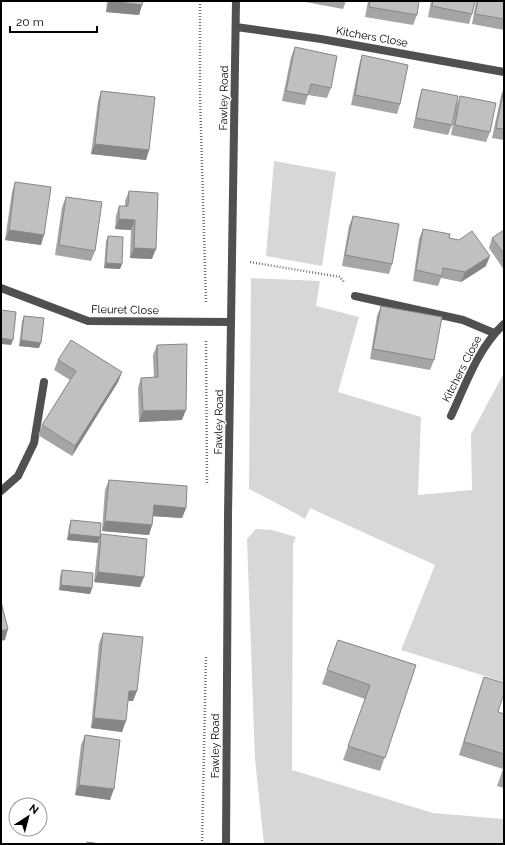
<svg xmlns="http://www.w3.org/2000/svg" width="505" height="845" viewBox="0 0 505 845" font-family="Raleway,sans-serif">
	<rect width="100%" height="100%" fill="#fff"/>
	<path fill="#d7d7d7" d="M274 161 336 172 322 266 266 256Z
		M251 278 320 281 316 306 359 317 338 392 421 417 418 495 472 490 471 434 504 373V682L401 650 435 565 310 508 305 519C287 508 268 499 249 489Z
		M256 529 272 530 296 537 293 544 292 770 433 813 504 819V844H264L255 759 247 539Z"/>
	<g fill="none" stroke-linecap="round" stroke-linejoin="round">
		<path stroke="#727272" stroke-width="2.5" stroke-dasharray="1 2" stroke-linecap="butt" d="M200 1V96L206 302
			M250 262 340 277 344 282
			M206 341 207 484
			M202 844 206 655"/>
		<path stroke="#505050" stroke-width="8" d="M1 491 18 476 34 443 44 382"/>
		<path stroke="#505050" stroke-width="8" d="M236 27 321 39 504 72
			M1 288 88 321 231 322
			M355 296 463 320 494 333
			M451 416C466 384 478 348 504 324"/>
		<path stroke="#505050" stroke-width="8" d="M226 844 228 515 236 1"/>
	</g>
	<path fill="#a5a5a5" d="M107 1H143L139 15 106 12Z
		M300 1H346L343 9Z
		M368 1H419L417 15 413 25 365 17Z
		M431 1H475L472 14 469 24 428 17Z
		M476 1H504V30L472 24Z
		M295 47 331 88 327 98 308 95 305 105 282 101 291 57Z
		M362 55 400 104 397 114 351 105 359 65Z
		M504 87V140L492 138 501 96Z
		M422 89 452 125 448 135 413 128 419 99Z
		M101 91 149 150 146 160 91 154 98 101Z
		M460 96 490 132 486 142 451 135 456 106Z
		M15 182 41 245 5 240 12 192Z
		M129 191 152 259 130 258 131 230 115 229 116 216 119 206H125V201Z
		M66 197 95 251 91 261 55 255 62 207Z
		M353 216 392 264 389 274 342 266 349 226Z
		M423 229 449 238 486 266 461 282 441 278 438 286 413 281 419 239Z
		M504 230V270L489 248 492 238Z
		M108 236 122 264 120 269 104 268 106 241Z
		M381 306 434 360 430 370 370 359 377 316Z
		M24 316 39 348 19 346 22 321Z
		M157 345 182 420 139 422 138 388 141 378 154 377 153 355Z
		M58 360 122 372 118 382 72 456 38 435 42 425 70 380 54 370Z
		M109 480 186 508 182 518 153 516 152 525 149 535 102 531 105 490Z
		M71 520 100 537 98 543 67 540 69 526Z
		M101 534 140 587 94 582 98 544Z
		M62 570 92 588 90 594 59 590 60 576Z
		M103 633 133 701H128L122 732 91 728 99 643Z
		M338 640 416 665 380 771 343 760 365 699 322 684Z
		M484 677 498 712 504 714V788L497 786 503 769 459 755 479 691Z
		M85 735 110 800 75 795 81 745Z"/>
	<path fill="#868686" d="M109 1 142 5 139 15 106 12Z
		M95 144 149 150 146 160 91 154Z
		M119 219 135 220 131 230 115 229Z
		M9 230 44 235 41 245 5 240Z
		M134 248 156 249 152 259 130 258Z
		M490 256 486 266 461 282 465 272Z
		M106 263 122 264 120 269 104 268Z
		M1 338 13 340 11 345 1 344Z
		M21 340 41 343 39 348 19 346Z
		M122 372 118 382 72 456 75 446Z
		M186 410 182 420 139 422 143 411Z
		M154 505 186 508 182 518 150 516Z
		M105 521 152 525 149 535 102 531Z
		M69 534 100 537 98 543 67 540Z
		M98 572 144 577 140 587 94 582Z
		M61 585 92 588 90 594 59 590Z
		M8 629 5 640 1 641V631Z
		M129 691H137L133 701H125Z
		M94 718 126 721 122 732 91 728Z
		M79 785 114 789 110 800 75 795Z"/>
	<path fill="#c0c0c0" stroke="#868686" d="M109 1H143L142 5Z
		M370 1H419L417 15 369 7Z
		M433 1H475L472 14 432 6Z
		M478 1H504V19L475 14Z
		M295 47 337 56 331 88 311 84 308 95 286 91Z
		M362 55 408 65 400 104 355 95Z
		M422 89 458 96 452 125 416 118Z
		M504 89V129L496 128Z
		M101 91 155 97 149 150 95 144Z
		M460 96 496 103 490 132 455 125Z
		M15 182 51 187 44 235 9 230Z
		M129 191 158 193 156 249 134 248 135 220 119 219V206H128Z
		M66 197 102 202 95 251 59 245Z
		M353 216 399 224 392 264 345 255Z
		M423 229 450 234 449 238 459 240 472 231 490 256 465 272 443 268 442 276 416 270Z
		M504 230V254L492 238Z
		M108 236 123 237 122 264 106 263Z
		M381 306 442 317 434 360 373 349Z
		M1 310 16 312 13 340 1 338Z
		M24 316 44 318 41 343 21 340Z
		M71 340 122 372 75 446 42 425 76 371 58 360Z
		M187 344 186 410 143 411 141 378 158 377 157 345Z
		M109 480 187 486 186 508 154 505 152 525 105 521Z
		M71 520 101 523 100 537 69 534Z
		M101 534 147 539 144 577 98 572Z
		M62 570 93 573 92 588 61 585Z
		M1 602 8 629 1 631Z
		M103 633 143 637 137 691H129L126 721 94 718Z
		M338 640 416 665 385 758 348 746 370 685 327 670Z
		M484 677 504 683V693L498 712 504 714V754L464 742Z
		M85 735 120 740 114 789 79 785Z
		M87 842 101 844H87Z"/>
	<g text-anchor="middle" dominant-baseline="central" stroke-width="3" stroke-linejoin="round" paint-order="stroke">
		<g font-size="11" fill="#000" stroke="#fff">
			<text transform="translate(372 37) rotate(10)">Kitchers Close</text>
			<text transform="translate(224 98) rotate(-89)">Fawley Road</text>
			<text transform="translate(125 310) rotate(1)">Fleuret Close</text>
			<text transform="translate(462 369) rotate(-63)">Kitchers Close</text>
			<text transform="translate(219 422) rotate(-89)">Fawley Road</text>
			<text transform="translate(215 746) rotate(-90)">Fawley Road</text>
		</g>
	</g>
	<rect width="505" height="845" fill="none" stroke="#000000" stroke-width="4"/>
	<g transform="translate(28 817) rotate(36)"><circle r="19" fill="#ffffff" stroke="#999999"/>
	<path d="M0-3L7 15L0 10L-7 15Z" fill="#000000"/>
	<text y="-6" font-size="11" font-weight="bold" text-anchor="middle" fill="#000000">N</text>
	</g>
	<path d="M10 26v6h87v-6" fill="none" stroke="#000000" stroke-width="2"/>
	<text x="16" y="26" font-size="12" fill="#000000" stroke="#ffffff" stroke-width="3" paint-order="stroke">20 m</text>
</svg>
